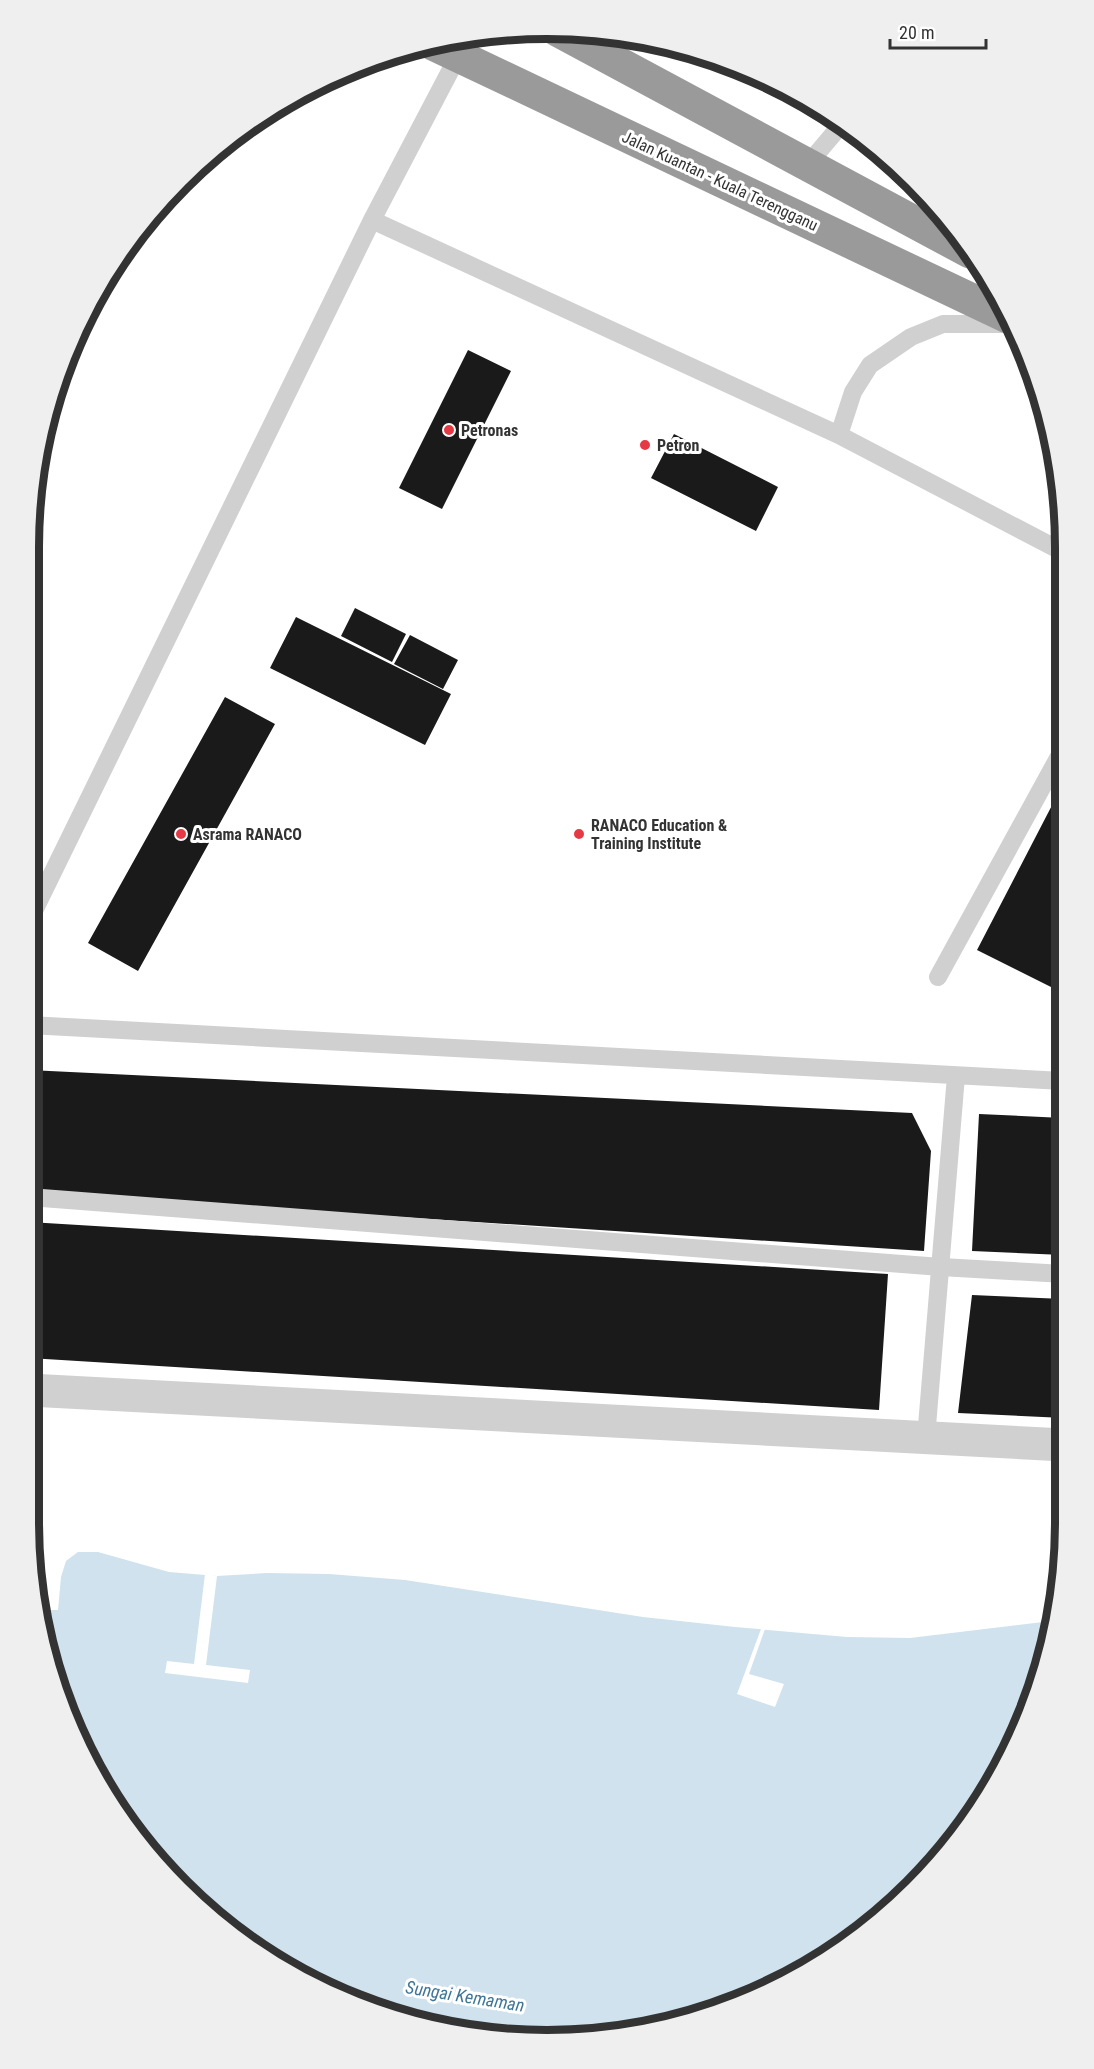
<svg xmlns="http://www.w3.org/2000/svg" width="1094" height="2069" viewBox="0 0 1094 2069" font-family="'Roboto Condensed',sans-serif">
	<rect width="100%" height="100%" fill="#fff"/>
	<path fill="#cfe2ee" d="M78 1552H98L169 1572 217 1576 267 1573 329 1574 405 1580 643 1617 735 1627 847 1637 910 1638 1043 1622 1053 1624 1048 1656 1012 1752 958 1838 889 1912 746 2001 581 2039 413 2023 259 1953 136 1838 56 1689 43 1610H58L61 1577 66 1561Z"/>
	<path fill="#fff" d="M205 1574 217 1576 206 1665 250 1670 248 1683 165 1673 167 1661 194 1664Z
		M761 1629H765L749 1674 784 1684 775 1707 737 1694Z"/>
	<path fill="#1a1a1a" d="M468 350 511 371 442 509 399 488Z
		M674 434 778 487 756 531 651 478Z
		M355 608 406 634 392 662 341 636Z
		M296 617 451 694 425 745 270 668Z
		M410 635 458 660 443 689 394 664Z
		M225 697 275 724 138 971 88 943Z
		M1062 786 1063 983V993L977 950Z
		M29 1070 912 1113 931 1151 924 1251 29 1193Z
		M979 1114 1063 1118V1255L972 1251Z
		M29 1222 888 1274 879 1410 29 1358Z
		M972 1295 1064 1299V1418L958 1413Z"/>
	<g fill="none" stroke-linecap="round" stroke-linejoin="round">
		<path stroke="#d0d0d0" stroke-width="18" d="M808 164 841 125
			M372 220 839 435 1061 551
			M839 435 853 392 870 365 911 337 943 324H1007
			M29 921 372 220 458 56
			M938 977 1062 751
			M29 1025 1063 1081
			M29 1197 941 1267 1064 1274
			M926 1438 956 1076"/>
		<path stroke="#d0d0d0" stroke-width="33" d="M29 1390 1064 1445"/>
		<path stroke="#9a9a9a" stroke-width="33" d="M557 30 970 252
			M433 44 1008 317"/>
	</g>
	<g fill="#e63946" stroke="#fff" stroke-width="2">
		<circle cx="449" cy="430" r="6"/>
		<circle cx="645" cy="445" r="6"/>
		<circle cx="181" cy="834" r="6"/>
		<circle cx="579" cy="834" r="6"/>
	</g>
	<g text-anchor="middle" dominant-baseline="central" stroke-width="6" stroke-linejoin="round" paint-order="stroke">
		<g font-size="16" fill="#333" stroke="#fff">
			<text transform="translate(720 181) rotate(25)">Jalan Kuantan - Kuala Terengganu</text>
		</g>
		<g font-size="16" font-weight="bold" fill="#333" stroke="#fff" text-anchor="start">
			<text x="461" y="430">Petronas</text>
			<text x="657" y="445">Petron</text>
			<text x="591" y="825">RANACO Education &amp;<tspan x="591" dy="18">Training Institute</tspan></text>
			<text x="193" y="834">Asrama RANACO</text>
		</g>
		<g font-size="18" font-style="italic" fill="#3f7597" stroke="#fff">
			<text transform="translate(465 1996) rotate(9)">Sungai Kemaman</text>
		</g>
	</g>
	<path d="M0 0H1094V2069H0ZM547 39H547A508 508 0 0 1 1055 547V1522A508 508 0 0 1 547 2030H547A508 508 0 0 1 39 1522V547A508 508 0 0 1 547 39Z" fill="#efefef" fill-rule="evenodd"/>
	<path fill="none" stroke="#333" stroke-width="8" d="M547 39H547A508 508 0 0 1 1055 547V1522A508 508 0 0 1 547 2030H547A508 508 0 0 1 39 1522V547A508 508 0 0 1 547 39Z"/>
	<path d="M890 39v9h96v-9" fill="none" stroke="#333333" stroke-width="3"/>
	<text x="899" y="39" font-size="18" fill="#333333" stroke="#ffffff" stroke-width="4.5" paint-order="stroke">20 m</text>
</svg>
